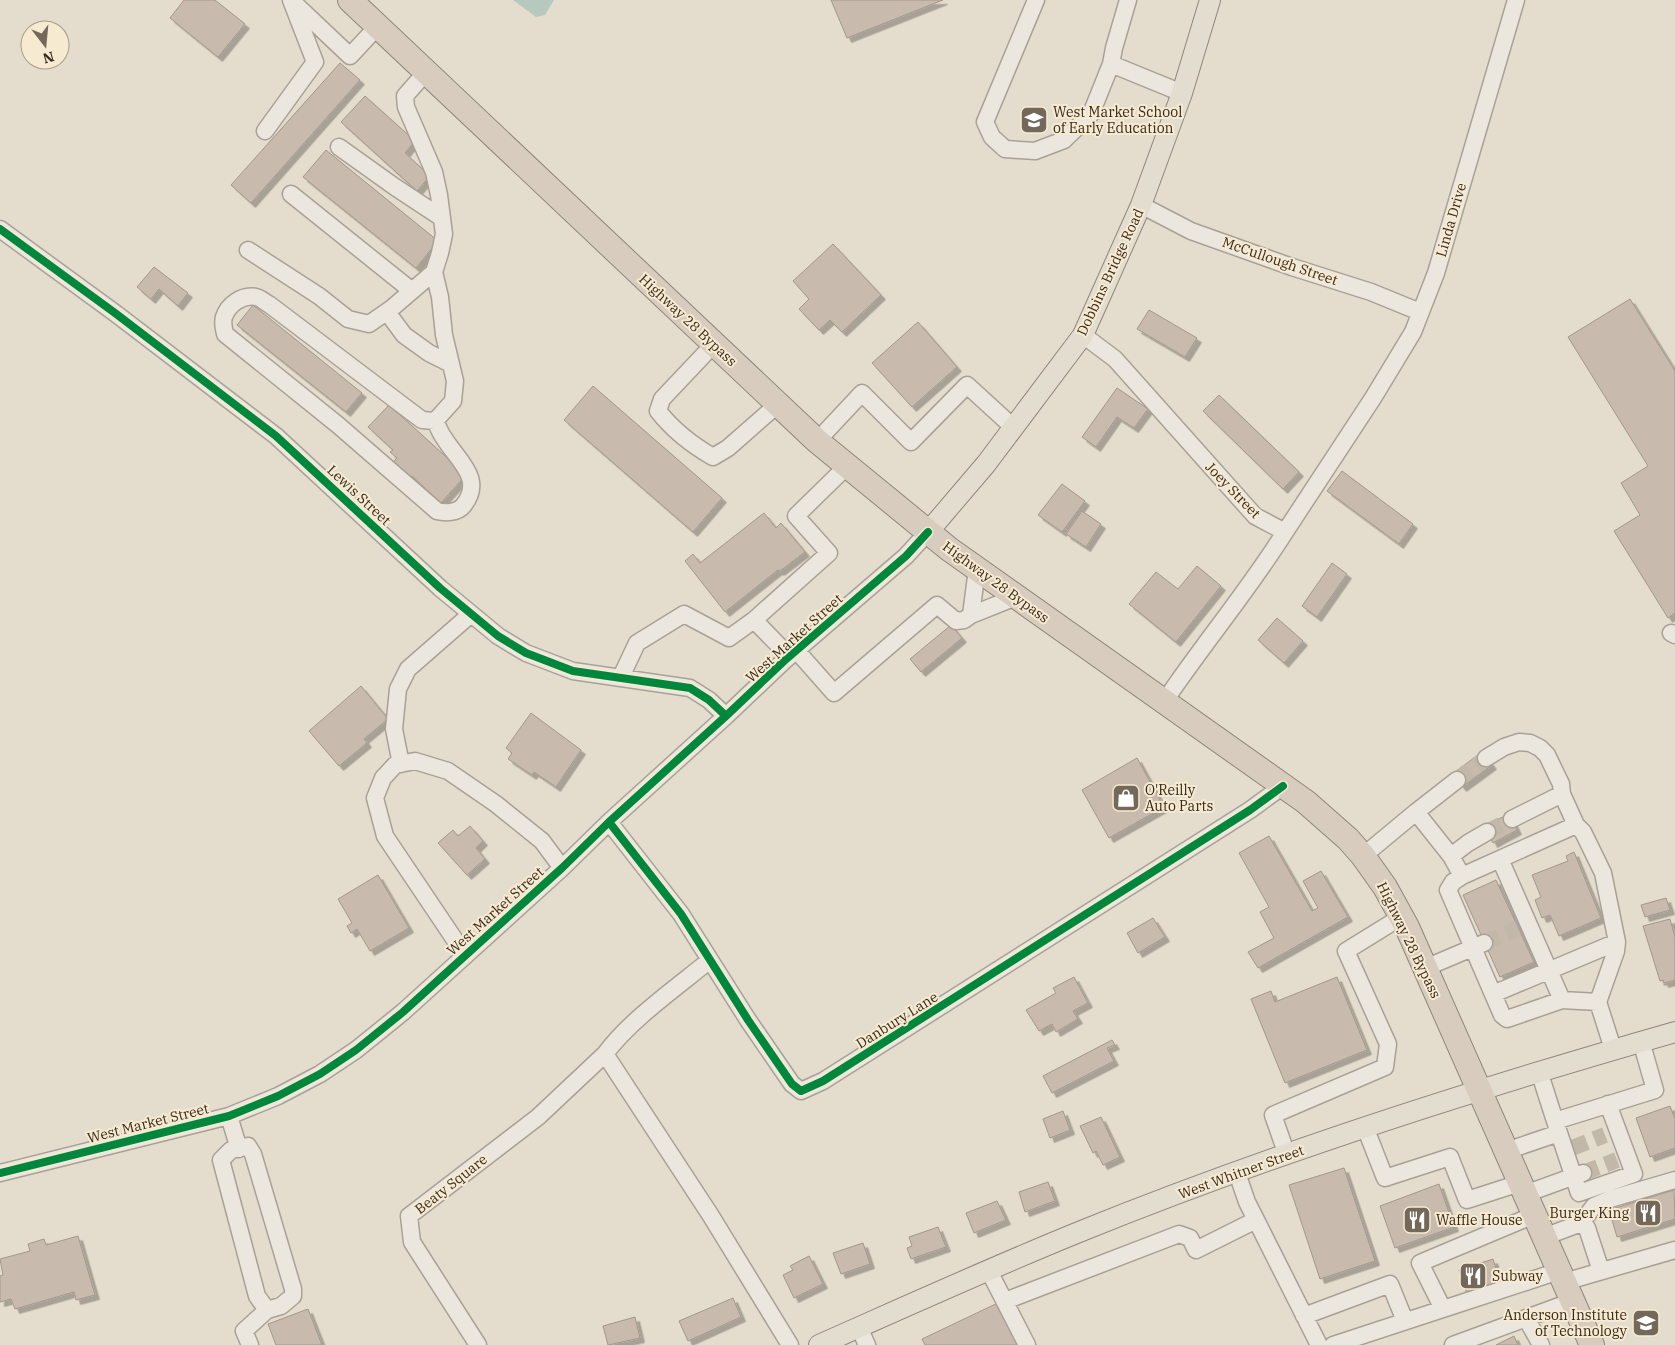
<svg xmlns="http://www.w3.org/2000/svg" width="1675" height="1345" viewBox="0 0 1675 1345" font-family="'IBM Plex Serif',serif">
	<defs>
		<filter id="shadow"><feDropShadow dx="4.5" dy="4.5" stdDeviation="0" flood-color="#0004"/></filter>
	</defs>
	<rect width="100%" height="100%" fill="#e4dccc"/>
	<path fill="#b7c9bd" d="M513 0H554L545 15 536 17Z"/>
	<path fill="#c8baad" stroke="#a4978b" filter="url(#shadow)" d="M184 0H215L245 24 218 57 170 18Z
		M831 0H943L847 38Z
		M340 63 360 80 251 203 231 185Z
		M365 96 415 141 405 153 430 176 417 191 341 122Z
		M326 150 438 241 416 268 303 177Z
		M833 244 881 295 842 332 830 320 819 330 799 309 809 299 793 281Z
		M154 267 188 293 178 306 159 289 151 299 137 287Z
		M1630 299 1675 371V613L1668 618 1614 531 1640 515 1621 483 1648 466 1568 337Z
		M253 305 362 393 346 412 237 325Z
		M1149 310 1197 338 1185 357 1137 329Z
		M918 322 957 367 912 407 872 363Z
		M593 386 722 498 693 532 564 420Z
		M1117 388 1148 409 1134 428 1117 417 1096 447 1082 437Z
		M1219 395 1299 472 1283 489 1203 411Z
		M389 405 466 475 441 503 412 476 409 479 392 463 397 458 390 452 393 450 368 427Z
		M1342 471 1413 524 1399 544 1327 491Z
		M1062 484 1085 501 1062 532 1038 515Z
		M1082 511 1101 524 1086 547 1066 534Z
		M764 513 776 528 781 523 805 552 780 571 778 570 725 612 685 561 693 554 700 563Z
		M1332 563 1347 574 1317 617 1302 606Z
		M1197 566 1221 586 1176 642 1129 604 1156 572 1178 589Z
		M1277 618 1303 641 1284 663 1258 640Z
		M951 625 962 638 921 672 910 659Z
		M361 686 388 719 364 739 367 743 339 766 309 731Z
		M531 713 581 750 556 787 534 772 532 775 508 759 512 753 506 748Z
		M1482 752 1492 765 1462 787 1452 774Z
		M1137 758 1164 807 1109 838 1082 790Z
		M1509 814 1517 830 1493 843 1484 826Z
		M470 826 483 841 476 848 485 859 467 875 438 843 453 830 458 836Z
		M1269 836 1312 911 1318 908 1303 881 1321 871 1348 917 1258 968 1248 952 1274 938 1260 912 1269 907 1239 853Z
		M1574 852 1601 918 1559 936 1550 915 1542 918 1535 900 1541 897 1532 875 1568 861 1566 856Z
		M378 875 409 928 370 951 357 929 351 933 347 926 352 923 338 899Z
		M1496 880 1534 962 1500 977 1463 895Z
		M1666 898 1670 910 1645 917 1641 905Z
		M1153 918 1165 937 1138 953 1127 933Z
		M1670 919 1675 937V980L1664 983 1663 980 1660 981 1643 926Z
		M1074 977 1088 1003 1073 1011 1078 1019 1056 1032 1052 1024 1039 1031 1026 1010 1056 993 1053 988Z
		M1337 977 1367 1050 1285 1083 1251 999 1271 991 1275 1002Z
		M1112 1040 1115 1045 1107 1048 1114 1061 1052 1093 1043 1076Z
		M1670 1106 1675 1119V1148L1650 1157 1636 1118Z
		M1063 1111 1070 1130 1050 1138 1043 1119Z
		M1101 1117 1120 1157 1103 1165 1096 1151 1093 1153 1080 1126Z
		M1344 1168 1375 1261 1320 1279 1289 1185Z
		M1048 1182 1055 1201 1025 1212 1019 1192Z
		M1439 1184 1454 1227 1395 1248 1380 1206Z
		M1674 1190 1675 1219 1617 1237 1609 1210Z
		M997 1201 1006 1220 974 1233 966 1213Z
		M938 1227 946 1247 911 1259 907 1248 912 1246 909 1237Z
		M78 1236 95 1295 76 1300 74 1292 15 1309 11 1299 0 1302V1276L3 1275 0 1259 30 1251 28 1244 44 1239 46 1245Z
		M863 1243 870 1264 841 1274 833 1253Z
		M809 1256 823 1284 794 1298 783 1275 793 1270 790 1266Z
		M1493 1259 1500 1282 1467 1294 1459 1270Z
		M733 1298 741 1317 688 1341 679 1321Z
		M1002 1301 1023 1345H925L922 1339Z
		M308 1309 322 1345H276L268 1324Z
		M635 1317 640 1338 608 1345 603 1326Z
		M1514 1336 1518 1345H1496Z"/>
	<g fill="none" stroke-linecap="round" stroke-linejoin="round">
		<path stroke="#c2b8a9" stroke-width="16" stroke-dasharray="16 8" stroke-linecap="butt" d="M1457 780 1486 758
			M1487 832 1512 819
			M1484 943 1518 928
			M1572 1148 1605 1135
			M1583 1173 1617 1160"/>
		<g stroke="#a9a195" stroke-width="19">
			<path id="minor" d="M1036 0 985 122 992 137 1005 149 1035 151 1064 140 1091 114 1111 64 1114 48 1128 0
				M294 3 350 56 378 26
				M1111 64 1182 93
				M426 72 405 96 406 107 434 172 439 195 444 234 440 253 434 272 440 297 444 335 455 381 453 401 435 421 422 420 270 305C266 303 261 298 256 297 242 294 228 305 224 317 222 323 224 328 225 334L338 425 437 511C445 513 457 513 463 506 485 479 458 461 444 438 440 433 438 426 435 421
				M265 131 315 62 291 0
				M339 147 395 187 442 218
				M291 194 412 291
				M1141 205 1191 231 1292 267 1371 292 1420 312
				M0 229 115 313 276 436 440 588 498 636 526 653 573 671 690 688 709 700 726 716
				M248 250 319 296 348 319 369 324 392 308 434 272
				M387 312 404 335 429 353 451 364
				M1083 335 1115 359 1255 516 1285 532C1248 591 1203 644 1164 702
				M714 344 662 399 658 411C673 430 692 445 713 457L728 448 778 404
				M817 441 862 393 911 442 967 385 1014 428
				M1285 532 1373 398 1413 332 1436 273 1516 0
				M971 615 977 569
				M1671 633 1675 635
				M796 650 834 693 937 605 956 621 964 620 971 615 1016 597
				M789 656 754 620 829 553 796 516 847 466
				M621 677 637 643 684 614 729 638 754 620
				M1486 758 1504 747 1519 742 1530 743 1540 748 1547 755 1561 784 1562 794 1576 825 1583 832 1603 873 1617 942 1616 951 1598 1002 1613 1049
				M401 764 394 729 398 689 408 669 471 614
				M1416 812 1457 780
				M1512 819 1562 794
				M609 822 681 914 748 1020 792 1084 801 1091 823 1081 1250 810 1283 786
				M1363 856 1416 812 1451 856 1462 876 1576 825
				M1451 856 1468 843 1487 832
				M1500 859 1562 1000
				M1462 876 1453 882 1448 890 1502 1015 1507 1019 1562 1000 1598 1002
				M465 955 385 836 375 798 383 778 395 765 415 761 448 771 496 804 542 841 562 868
				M1425 968 1484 943
				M1493 994 1617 942
				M605 1054 711 1216 790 1345
				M1539 1071 1555 1121 1655 1090 1641 1041
				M229 1116 239 1149
				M1555 1121 1579 1193 1634 1174 1608 1104
				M1365 1127 1385 1178 1450 1157 1467 1200 1520 1183
				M1506 1151 1559 1133
				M1287 1155 1273 1115 1385 1067 1388 1044 1346 951 1401 917
				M0 1173 229 1116 278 1096 320 1074 356 1050 403 1012 562 868 609 822 726 716 784 661 906 556 928 532
				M1237 1173 1247 1202 1319 1345
				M1525 1194 1583 1173
				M1534 1215 1420 1263 1443 1309 1559 1271
				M1581 1223 1594 1206 1610 1199 1675 1180
				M1544 1237 1581 1223 1587 1228 1601 1271
				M989 1271 1027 1345
				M1564 1282 1675 1250
				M1005 1301 1179 1234 1190 1238 1196 1250 1256 1220
				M1304 1316 1390 1284 1405 1321
				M1526 1318 1541 1345
				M859 1327 867 1345
				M250 1345 244 1331 267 1310 281 1306 293 1296V1289L253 1154 248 1146 231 1150 221 1160 257 1296 267 1310
				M478 1345 412 1242 409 1216 538 1117 605 1054C630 1020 677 987 710 960
				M1333 1345 1443 1309
				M1453 1345 1573 1301"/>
		</g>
		<g stroke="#8f867c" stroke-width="22">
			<path id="major" d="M928 532 986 464 1083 335 1141 205 1182 93 1210 0
				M819 1345C907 1306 995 1266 1084 1230 1277 1152 1475 1089 1675 1032"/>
		</g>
		<g stroke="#8f867c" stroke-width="26">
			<path id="highway" d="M350 0 817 441 949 549 1306 802 1348 839 1363 856 1385 887 1407 927 1592 1345"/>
		</g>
		<use href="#minor" stroke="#ece7de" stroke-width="16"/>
		<use href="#major" stroke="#e3ddcf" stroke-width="20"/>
		<use href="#highway" stroke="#d7ccbd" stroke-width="24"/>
		<g stroke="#f6ead1" stroke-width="11">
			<path id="cycleway" d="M0 229 115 313 276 436 440 588 498 636 526 653 573 671 690 688 709 700 726 716
				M609 822 681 914 748 1020 792 1084 801 1091 823 1081 1250 810 1283 786
				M0 1173 229 1116 278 1096 320 1074 356 1050 403 1012 562 868 609 822 726 716 784 661 906 556 928 532"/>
		</g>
		<use href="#cycleway" stroke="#00873e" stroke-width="8"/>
	</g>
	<defs>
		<g id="school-square" transform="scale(1.4375)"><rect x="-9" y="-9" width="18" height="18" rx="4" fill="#74685a" stroke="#f6ead1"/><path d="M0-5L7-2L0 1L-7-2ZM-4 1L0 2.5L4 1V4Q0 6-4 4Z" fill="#fff"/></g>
		<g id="shop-square" transform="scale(1.4375)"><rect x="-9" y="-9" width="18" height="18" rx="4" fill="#74685a" stroke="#f6ead1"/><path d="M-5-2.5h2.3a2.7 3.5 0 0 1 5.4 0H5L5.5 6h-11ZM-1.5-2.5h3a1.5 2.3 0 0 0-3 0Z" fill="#fff"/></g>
		<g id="restaurant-square" transform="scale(1.4375)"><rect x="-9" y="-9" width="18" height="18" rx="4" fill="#74685a" stroke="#f6ead1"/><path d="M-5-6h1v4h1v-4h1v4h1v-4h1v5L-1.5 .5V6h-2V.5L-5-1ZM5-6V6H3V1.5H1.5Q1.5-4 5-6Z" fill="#fff"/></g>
	</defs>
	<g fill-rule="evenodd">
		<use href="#school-square" x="1034" y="120"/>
		<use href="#shop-square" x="1126" y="798"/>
		<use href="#restaurant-square" x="1648" y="1213"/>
		<use href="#restaurant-square" x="1417" y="1220"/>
		<use href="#restaurant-square" x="1473" y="1276"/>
		<use href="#school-square" x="1646" y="1323"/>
	</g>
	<g text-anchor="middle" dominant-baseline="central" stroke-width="4" stroke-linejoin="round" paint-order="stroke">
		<g font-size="14" fill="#38291d" stroke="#f6ead1" text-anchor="start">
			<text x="1053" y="112">West Market School<tspan x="1053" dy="16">of Early Education</tspan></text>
			<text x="1145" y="790">O'Reilly<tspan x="1145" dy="16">Auto Parts</tspan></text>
			<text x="1629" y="1213" text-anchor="end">Burger King</text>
			<text x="1436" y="1220">Waffle House</text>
			<text x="1492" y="1276">Subway</text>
			<text x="1627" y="1315" text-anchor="end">Anderson Institute<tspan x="1627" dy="16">of Technology</tspan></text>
		</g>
		<g font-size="14" fill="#38291d" stroke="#f6ead1">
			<text transform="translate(1451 220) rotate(-74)">Linda Drive</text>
			<text transform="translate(1280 261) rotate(19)">McCullough Street</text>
			<text transform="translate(1110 272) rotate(-65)">Dobbins Bridge Road</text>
			<text transform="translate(688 320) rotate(43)">Highway 28 Bypass</text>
			<text transform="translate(1233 490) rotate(46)">Joey Street</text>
			<text transform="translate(359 495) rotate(43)">Lewis Street</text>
			<text transform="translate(996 582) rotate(36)">Highway 28 Bypass</text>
			<text transform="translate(794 638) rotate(-42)">West Market Street</text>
			<text transform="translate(495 911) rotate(-42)">West Market Street</text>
			<text transform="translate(1409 940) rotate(64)">Highway 28 Bypass</text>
			<text transform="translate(897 1020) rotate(-32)">Danbury Lane</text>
			<text transform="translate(148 1123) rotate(-14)">West Market Street</text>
			<text transform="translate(1241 1172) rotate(-20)">West Whitner Street</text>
			<text transform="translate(451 1184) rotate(-38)">Beaty Square</text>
		</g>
	</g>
	<g transform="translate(45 45) rotate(164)"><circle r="24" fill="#f6ead1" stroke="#aa9d89"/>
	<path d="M0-4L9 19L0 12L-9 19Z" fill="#74685a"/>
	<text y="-8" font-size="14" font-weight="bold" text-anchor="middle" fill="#38291d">N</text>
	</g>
</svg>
